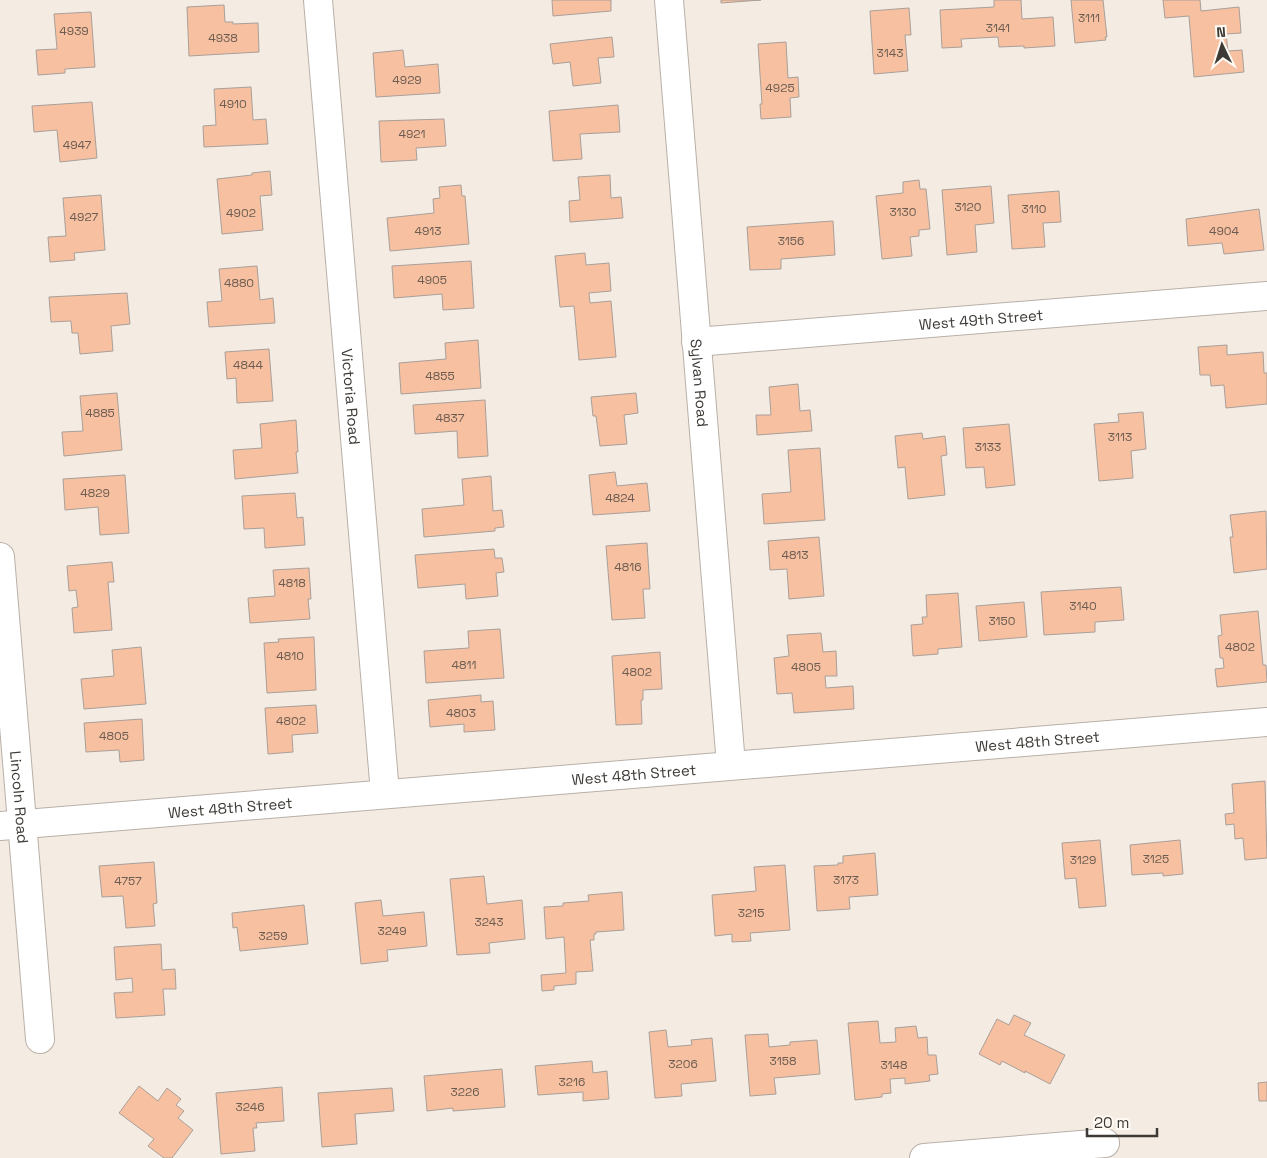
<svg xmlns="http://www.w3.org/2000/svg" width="1267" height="1158" viewBox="0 0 1267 1158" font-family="'Space Grotesk',sans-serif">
	<rect width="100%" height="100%" fill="#f4ece3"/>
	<path fill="#f7c1a1" stroke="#a99f99" d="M552 0H611V11L553 16Z
		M721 0H761L721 3Z
		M994 0H1021L1022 19 1053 17 1055 46 1024 48V46L999 47 998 37 961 39 962 47 942 48 940 10 994 7Z
		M1071 0H1103L1107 37H1105L1106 40 1075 43Z
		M1163 0H1200L1201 11 1239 7 1241 33 1226 34 1228 51 1242 50 1244 72 1194 77 1189 16 1165 18Z
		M224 5 225 22H233V24L258 23 259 52 189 56 187 7Z
		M909 8 911 35H905L908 71 874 74 870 11Z
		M91 12 95 67 65 69V73L38 75 36 50 57 49 54 14Z
		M612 37 614 57 598 58 601 83 573 86 570 62 553 64 550 44Z
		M786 42 788 78 798 77 799 97 790 98 791 117 761 119 760 104H762L758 44Z
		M403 50 405 67 438 64 440 93 376 97 373 53Z
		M251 87 253 120 266 119 268 144 204 147 203 126 216 125 214 89Z
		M92 102 97 158 60 162 57 130 34 132 32 106Z
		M618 105 620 132 580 134 582 159 553 161 549 111Z
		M444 119 446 146 416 148 417 160 381 162 379 121Z
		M270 171 272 195 260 196 263 230 222 234 217 179 252 175V173Z
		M610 175 611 198 621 197 623 218 570 222 569 201 580 200 578 177Z
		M919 180 920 189H926L930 229 919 230V236L910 237 912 256 882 259 876 196 903 193V182Z
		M461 185 462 196H465L469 244 390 251 387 218 434 213 433 199 440 198 439 187Z
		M991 186 994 223 975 225 977 252 947 255 942 190Z
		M1059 191 1061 222 1043 223 1045 247 1012 249 1008 195Z
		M101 195 105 250 74 253 75 260 50 262 48 237 66 236 63 198Z
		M1259 209 1264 250 1224 254 1222 243 1188 246 1186 219Z
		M833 221 835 255 781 259V269L750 270 747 227Z
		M585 253 586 265 609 263 611 291 589 293 590 303 611 301 616 357 579 360 574 306 560 307 555 256Z
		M471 261 474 308 443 310 442 294 394 298 392 266Z
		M257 266 260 300 273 298 275 323 209 327 207 302 222 301 219 269Z
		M127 293 130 324 111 326 113 351 80 354 78 333H72L71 321 51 322 49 297Z
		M478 340 481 388 401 394 399 363 446 359 445 343Z
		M1227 345V355L1263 352 1264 373H1267V404L1226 408 1224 385 1211 386 1210 375H1200L1198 347Z
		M269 349 273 401 237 403 236 378 227 379 225 352Z
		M798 384 800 411 810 410 812 431 757 435 756 415H771L769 387Z
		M117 393 122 450 64 456 62 432 83 431 80 396Z
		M636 393 638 413 624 415 627 444 600 446 596 416H593L591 397Z
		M485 400 488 456 458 458 457 431 415 434 413 405Z
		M1143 412 1146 449 1131 451 1133 478 1099 481 1094 424 1119 422 1118 414Z
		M296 420 298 452H296L298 473 235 479 233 450 262 448 260 424Z
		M1009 424 1015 485 986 488 984 467 966 468 963 428Z
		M922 433 923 439 945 436 947 455 941 456 945 495 908 499 905 467 898 468 895 436Z
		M820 448 825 520 764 524 762 494 791 492 788 450Z
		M615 472 617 486 647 483 650 511 593 515 589 475Z
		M125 475 129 533 100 535 98 507 65 510 63 479Z
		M491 476 493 511 502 510 504 527 495 528V531L424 537 422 509 464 505 462 479Z
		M295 493 297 518 303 517 305 545 265 548 264 528 244 529 242 496Z
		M1266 511 1267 569 1234 573 1230 537H1233L1230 515Z
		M819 537 824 596 789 599 787 569 770 570 768 541Z
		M647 543 650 589H643L645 618 612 620 606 546Z
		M494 549 495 558H502L504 572 496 573 498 596 466 599 465 584 418 588 415 555Z
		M112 562 114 582H108L112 630 74 633 72 608 78 607 76 590 69 591 67 566Z
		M309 568 311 599H308L310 619 250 623 248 598 275 596 273 570Z
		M1121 587 1124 620 1095 622V632L1044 635 1041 592Z
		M958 593 962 647 938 649V654L913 656 911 625 923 624 922 617H927L926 595Z
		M1024 602 1027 637 979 641 976 606Z
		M1258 611 1263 665H1266L1267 682 1217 687 1215 669 1224 668 1223 658H1220L1218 636 1222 635 1220 615Z
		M500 629 504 678 426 683 424 651 469 648 468 631Z
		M821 633 823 652 836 651 837 676H825L826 688 853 686 854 709 794 713 792 693 777 694 774 658 789 656 787 635Z
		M314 637 316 690 267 693 264 643 279 642 278 639Z
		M141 647 146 704 84 709 81 679 114 676 112 650Z
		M660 652 662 689 643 690V700H641L642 724 616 725 612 656Z
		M481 695V702L493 701 495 730 464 732V724L430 727 428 700Z
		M316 705 318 733 292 735 293 752 268 754 265 708Z
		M142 719 144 760 120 762 119 750 86 752 84 723Z
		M1265 781 1267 858 1245 860 1243 838 1235 839 1234 824 1226 825 1225 814 1234 813 1232 784Z
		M1100 840 1106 906 1079 908 1076 878 1065 879 1062 843Z
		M1180 840 1183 874 1163 876V873L1132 875 1130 845Z
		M875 853 878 895 849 897 850 909 817 911 814 866 838 865V863H843V856Z
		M154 862 157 903 153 904 155 926 126 928 123 896 102 897 99 866Z
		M785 865 790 930 750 933 751 941 732 942V934L715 936 712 895 756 891 754 867Z
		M484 876 487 904 522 900 525 939 489 943 490 953 457 955 450 879Z
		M622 892 624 930 596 932V934H594V940H590L593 971 576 972V984L554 986V990L542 991 541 975 566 973 564 937 546 939 544 907 563 906V903L589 901 588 895Z
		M381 900 383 916 424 912 427 946 387 950 388 961 361 964 355 903Z
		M304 905 308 944 240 951 237 927 233 928 232 913Z
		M161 944 162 970 175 969 176 989H163L165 1015 116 1018 114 993 133 992 132 978 116 980 114 947Z
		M1014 1015 1031 1023 1024 1035 1065 1055 1050 1084 1025 1071V1073L1002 1061 1000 1065 979 1054 997 1019 1009 1025Z
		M878 1021 880 1043 896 1042 895 1028 916 1026 918 1038 927 1037 928 1055H936L938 1074 929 1075 930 1081 905 1084V1078L890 1079 891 1093 882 1094V1097L855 1100 848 1023Z
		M666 1030 668 1047 692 1045 691 1040 712 1038 716 1081 681 1084 682 1096 655 1098 649 1032Z
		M768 1034 769 1047 790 1045V1042L817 1040 820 1074 774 1078 776 1094 750 1096 745 1035Z
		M592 1061 593 1073 607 1071 609 1099 583 1101V1092L538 1095 535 1066Z
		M502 1069 505 1107 453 1111V1108L427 1111 424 1076Z
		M1267 1082V1101H1259L1258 1083Z
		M139 1086 158 1101 167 1088 181 1099 176 1105 184 1111 178 1118 193 1130 172 1158H164L148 1146 154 1139 119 1113Z
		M282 1087 284 1121 256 1123 257 1128H253L255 1151 221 1154 216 1093Z
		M392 1088 394 1111 355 1114 357 1144 322 1147 318 1093Z"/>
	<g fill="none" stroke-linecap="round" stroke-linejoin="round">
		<g stroke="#b8b0a8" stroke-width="30">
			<g id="minor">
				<path id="s1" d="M318 0 385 793"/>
				<path id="s2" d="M669 0 731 765"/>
				<path id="s3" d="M696 342 1267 296"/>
				<path id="s4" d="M0 557 40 1039"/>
				<path id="s5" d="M0 826 1267 722"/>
				<path d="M924 1158 1105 1143"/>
			</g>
		</g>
		<use href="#minor" stroke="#fff" stroke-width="28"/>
	</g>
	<g text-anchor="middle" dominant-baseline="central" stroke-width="4" stroke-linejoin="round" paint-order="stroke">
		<g font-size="12" fill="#6c5c51">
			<text x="1089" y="18">3111</text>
			<text x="998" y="28">3141</text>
			<text x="74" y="31">4939</text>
			<text x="223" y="38">4938</text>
			<text x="890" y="53">3143</text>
			<text x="407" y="80">4929</text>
			<text x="780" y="88">4925</text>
			<text x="233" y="104">4910</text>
			<text x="412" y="134">4921</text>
			<text x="77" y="145">4947</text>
			<text x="968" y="207">3120</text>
			<text x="1034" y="209">3110</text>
			<text x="903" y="212">3130</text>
			<text x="241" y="213">4902</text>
			<text x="84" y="217">4927</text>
			<text x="428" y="231">4913</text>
			<text x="1224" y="231">4904</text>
			<text x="791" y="241">3156</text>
			<text x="432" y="280">4905</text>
			<text x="239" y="283">4880</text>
			<text x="248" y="365">4844</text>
			<text x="440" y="376">4855</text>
			<text x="100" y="413">4885</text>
			<text x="450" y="418">4837</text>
			<text x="1120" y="437">3113</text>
			<text x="988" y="447">3133</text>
			<text x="95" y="493">4829</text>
			<text x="620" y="498">4824</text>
			<text x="795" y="555">4813</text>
			<text x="628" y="567">4816</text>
			<text x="292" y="583">4818</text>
			<text x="1083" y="606">3140</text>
			<text x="1002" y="621">3150</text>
			<text x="1240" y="647">4802</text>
			<text x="290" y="656">4810</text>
			<text x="464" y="665">4811</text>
			<text x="806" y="667">4805</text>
			<text x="637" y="672">4802</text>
			<text x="461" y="713">4803</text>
			<text x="291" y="721">4802</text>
			<text x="114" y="736">4805</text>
			<text x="1156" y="859">3125</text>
			<text x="1083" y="860">3129</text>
			<text x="846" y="880">3173</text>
			<text x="128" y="881">4757</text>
			<text x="751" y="913">3215</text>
			<text x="489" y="922">3243</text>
			<text x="392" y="931">3249</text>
			<text x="273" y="936">3259</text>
			<text x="783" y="1061">3158</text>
			<text x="683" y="1064">3206</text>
			<text x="894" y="1065">3148</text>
			<text x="572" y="1082">3216</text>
			<text x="465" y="1092">3226</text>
			<text x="250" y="1107">3246</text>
		</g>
		<g font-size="15" fill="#3d3a36" stroke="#fffaf4">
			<text stroke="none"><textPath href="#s3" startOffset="286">West 49th Street</textPath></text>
			<text stroke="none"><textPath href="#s2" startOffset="384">Sylvan Road</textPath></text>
			<text stroke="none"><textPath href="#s1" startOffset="398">Victoria Road</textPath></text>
			<text stroke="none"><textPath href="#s5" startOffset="1041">West 48th Street</textPath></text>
			<text stroke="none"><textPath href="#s5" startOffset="636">West 48th Street</textPath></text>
			<text stroke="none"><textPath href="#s4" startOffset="241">Lincoln Road</textPath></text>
			<text stroke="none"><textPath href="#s5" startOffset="231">West 48th Street</textPath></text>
		</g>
	</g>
	<g transform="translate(1222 45) rotate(356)" stroke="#fffaf4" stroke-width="4" paint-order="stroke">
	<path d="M0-4L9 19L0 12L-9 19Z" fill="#3d3a36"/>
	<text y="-8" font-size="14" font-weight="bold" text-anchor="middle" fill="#3d3a36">N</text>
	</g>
	<path d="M1087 1128v8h70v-8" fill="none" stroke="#3d3a36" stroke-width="2.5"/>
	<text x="1094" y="1128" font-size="15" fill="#3d3a36" stroke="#fffaf4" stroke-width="4" paint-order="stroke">20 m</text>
</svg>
